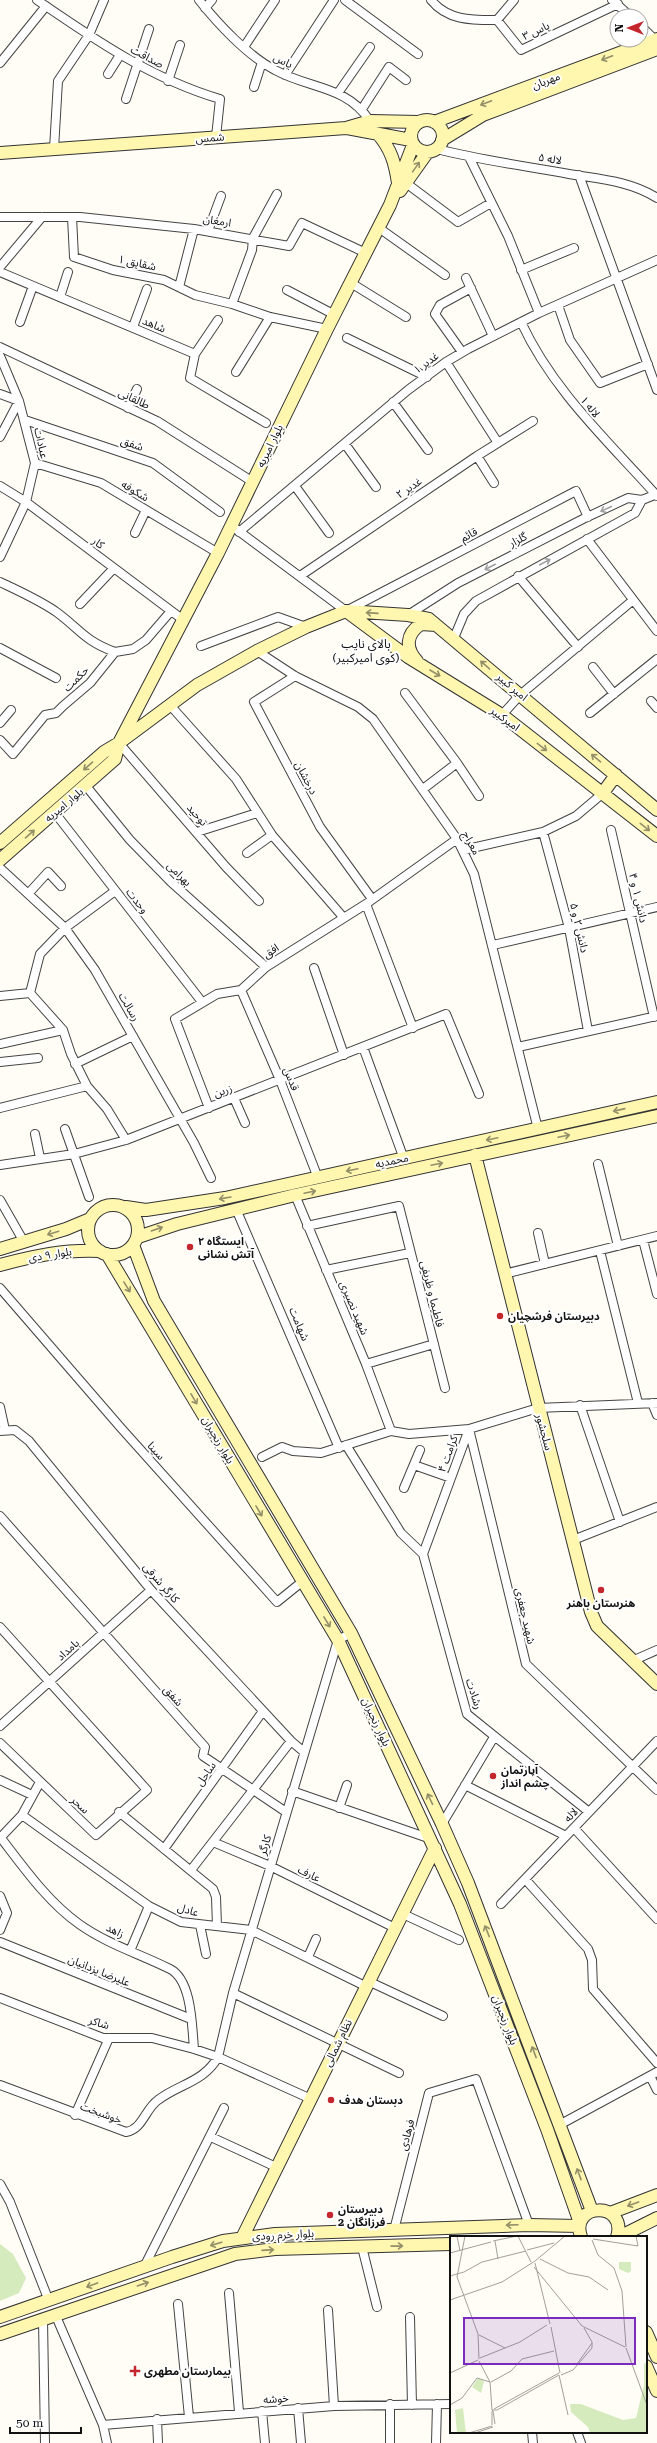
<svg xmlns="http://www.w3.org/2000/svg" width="657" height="2443" viewBox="0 0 657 2443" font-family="'Roboto Serif','Noto Sans Arabic',serif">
	<rect width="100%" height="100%" fill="#fffdf5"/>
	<path fill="#d5ebbd" d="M0 2244 13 2254 26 2278 19 2293 0 2301Z"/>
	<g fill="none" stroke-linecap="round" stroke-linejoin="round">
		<g stroke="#444" stroke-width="10">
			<path id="street" d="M37 0C95 40 152 79 220 99L216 137
				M199 0C218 24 248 56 275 70 309 89 346 85 370 121
				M345 0 418 54
				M431 0C448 21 473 20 497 20L521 50 618 4
				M612 0 630 16
				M205 8 212 0
				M497 20 514 0
				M641 26 655 40
				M244 47 275 0
				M0 63 46 6
				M108 74 120 55
				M285 75 334 0
				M168 81 180 45
				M254 87 262 62
				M338 93 370 47
				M126 99 149 29
				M362 109 389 67 406 80
				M54 149 58 81 89 35 104 0
				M437 149C480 160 525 166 569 174 599 179 631 181 657 198
				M469 157 508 236 539 313
				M579 175 657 390
				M406 183 458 222 491 203
				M0 217H80L194 229 289 246 302 223 366 253
				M72 217 74 257 113 270 164 280 195 295 232 304 270 317 327 329
				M379 228 445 275
				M208 231 221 196
				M0 267 42 217
				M521 270 574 248
				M0 272 195 354 190 378 266 423
				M466 278 493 336
				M351 283 406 317
				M179 287 194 229
				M287 290 335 315
				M60 297 68 272
				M232 304 252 250 253 238 277 194
				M558 305 570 340 600 383 648 364
				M20 322 33 286
				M521 322C553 391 608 441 657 496
				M133 327 147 289
				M347 338 427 377
				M0 347 157 421 253 482
				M462 352 435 314 440 305 471 288
				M195 354 218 320
				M0 356 19 401 35 463 26 502 0 557
				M446 362 498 443
				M236 372 270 317
				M0 394 19 401 0 437
				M393 402 428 450
				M128 408 137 389
				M25 420 153 463 220 512
				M345 444 376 487
				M477 456 494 483
				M35 463 101 483 218 553
				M0 486 26 502 182 619
				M295 486 329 533
				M236 529 346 611 576 491 588 517
				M239 532 408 390 446 362 468 349 539 313 657 260
				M135 533 146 510
				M587 539 657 631
				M300 576 477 456 533 421
				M518 576 578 647
				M0 582C19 591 37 599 55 611 79 628 84 641 115 652
				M80 604 114 568
				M408 615 458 583 583 519 628 498 642 500 657 494
				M454 638 464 614 476 601 635 513 642 500
				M201 646 278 617 306 627
				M0 648 56 678
				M257 651 295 676 358 707 373 719 457 839 474 874 538 1129
				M593 667 614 694
				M295 676 254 702 320 827 372 899
				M405 693 457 763 423 789
				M651 701 657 708
				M169 704 236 779 272 835 343 917
				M590 713 657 659
				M502 715 520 695 632 601
				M0 723 11 710
				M0 740 13 754 45 715 56 713 63 706 90 683 115 652 133 649 146 640 171 611
				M119 743 226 867 259 901
				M457 763 479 796
				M86 786 130 840 171 882 266 967
				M55 813 202 1002
				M611 830 654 1017
				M197 832 257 813
				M543 832 569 928 588 1031
				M463 850 543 832 576 816 602 794
				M247 853 272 835
				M0 868 65 928 95 970 194 1143 211 1178
				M28 894 48 872 61 886
				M366 904 413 1028
				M493 945 657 907
				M314 968 344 1055
				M241 990 280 1080 318 1178
				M30 993 63 1030 71 1054 87 1086 107 1109 126 1140
				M30 993 40 954 65 928 115 891
				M0 996 30 993
				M0 1044 63 1030
				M363 1047 404 1159
				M518 1047 657 1016
				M0 1062 38 1058
				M75 1064 133 1036
				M234 1098 245 1123
				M0 1108 87 1086
				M209 1108 175 1019 217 994 241 990 266 967 366 904 457 839
				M65 1129 89 1197
				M35 1134 40 1158
				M598 1164 618 1246
				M0 1165 74 1154 126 1140 446 1014 479 1094
				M295 1195 366 1364 391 1431
				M0 1200 24 1242
				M236 1209 339 1448
				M307 1226 399 1206 445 1388
				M538 1233 545 1264
				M643 1240 657 1294
				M600 1251 638 1403
				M326 1270 410 1253
				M504 1274 657 1236
				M0 1288 121 1428 277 1602 303 1581
				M366 1364 434 1344
				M652 1403 657 1415
				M580 1405 620 1522
				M0 1407 5 1430
				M0 1431 15 1430 29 1441 151 1590 291 1741 304 1752
				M346 1445 401 1533 423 1554
				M262 1457 282 1447 293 1451 321 1453 391 1431 409 1434 469 1429 526 1664 657 1790
				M414 1465 451 1478
				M404 1488 420 1450
				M0 1516 205 1747 203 1756 286 1812
				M573 1540 657 1507
				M423 1554 469 1429 538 1408 657 1403
				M423 1554 467 1714 589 1812
				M0 1627 147 1790 96 1835 0 1743
				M632 1661 657 1650
				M0 1726 151 1590
				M0 1780 32 1795
				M465 1785 566 1836
				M292 1791 431 1839
				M339 1808 347 1785
				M119 1812 213 1889 216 1897 217 1926
				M22 1815 149 1906 181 1922 251 1930 365 1986
				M442 1824 494 1737
				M574 1828 657 1919
				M0 1838 22 1815 40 1782
				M1 1838C24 1868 48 1902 79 1924 107 1944 140 1954 170 1969 192 1980 192 2027 194 2049
				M213 1842 270 1866 395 1928
				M164 1849 263 1711
				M191 1870 291 1741
				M525 1879 588 1949 592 1960 593 1989 657 2063
				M0 1896 7 1913 0 1930
				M501 1904 657 1741
				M403 1914 459 1940
				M200 1925 206 1954
				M0 1942 191 2019
				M130 1951 149 1906
				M308 1957 316 1939
				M368 1981 443 2016
				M233 1993 399 2073
				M0 1998 103 2038H152L194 2049 218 2057 311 2099
				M650 2076 657 2090
				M0 2085 126 2132C143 2129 145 2109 158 2100 179 2084 204 2082 218 2057L233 1993 338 1640 351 1633
				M75 2115 109 2038
				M561 2124 657 2072
				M211 2137 276 2167
				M0 2184 10 2202 49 2301
				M394 2230 429 2093 476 2079 529 2225
				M362 2247 377 2307
				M144 2267 224 2108
				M229 2293 239 2412
				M178 2304 189 2417
				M328 2310 334 2406
				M55 2314 103 2425 107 2443
				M410 2317 412 2405
				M43 2319 45 2443
				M390 2404V2443
				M298 2408 301 2443
				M262 2411 265 2443
				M157 2419 158 2443
				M103 2425 334 2406 451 2404
				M532 2432 533 2443
				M577 2432 581 2443
				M436 2443 437 2404"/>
		</g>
		<g stroke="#333" stroke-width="14">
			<path id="secondary" d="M411 136a16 16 0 1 1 32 0a16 16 0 1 1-32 0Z
				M434 122 657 39
				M347 128 411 140
				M378 134C391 149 395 163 398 183
				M442 140 483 115 657 49
				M0 153 346 128 370 121 419 122
				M400 191 427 153
				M346 611 408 657 502 715 657 836
				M417 661C405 648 406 634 421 624L436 625
				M602 794 616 775
				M0 843 104 752 119 743 197 685 257 651 306 627 346 611 408 615 429 619 657 810
				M0 860 115 759 119 743 218 553 327 329 390 205 413 145
				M475 1155 591 1612 597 1626 657 1684
				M88 1230a25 25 0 1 1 50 0a25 25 0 1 1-50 0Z
				M126 1207 146 1210 225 1198 657 1102
				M138 1237 177 1224 295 1195 657 1116
				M133 1245 154 1301 351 1633 442 1824 468 1883 592 2211
				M0 1249 66 1229 90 1219
				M107 1254 338 1640 460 1904 547 2129 580 2223
				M0 1265C33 1256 66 1249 100 1251
				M610 2213 657 2195
				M581 2237C569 2202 628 2201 617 2237
				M619 2237 657 2218
				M242 2238 435 1848
				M0 2317 172 2257 223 2241 275 2234 529 2225 579 2226
				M646 2332 657 2357
				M0 2334 235 2254 275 2249 451 2244
				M646 2366 657 2391"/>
		</g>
		<use href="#street" stroke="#fff" stroke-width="8"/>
		<use href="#secondary" stroke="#fff6b0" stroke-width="12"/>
	</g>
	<defs><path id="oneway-shaft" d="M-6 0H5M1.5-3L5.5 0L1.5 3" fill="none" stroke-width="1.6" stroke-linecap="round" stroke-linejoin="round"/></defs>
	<g stroke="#948f68">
		<use href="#oneway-shaft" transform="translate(607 58) rotate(159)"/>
		<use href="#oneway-shaft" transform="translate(486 103) rotate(159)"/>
		<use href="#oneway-shaft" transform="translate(416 167) rotate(-55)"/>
		<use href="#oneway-shaft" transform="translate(372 613) rotate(-176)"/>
		<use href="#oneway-shaft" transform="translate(485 665) rotate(-139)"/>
		<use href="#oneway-shaft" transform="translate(435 673) rotate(30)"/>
		<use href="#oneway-shaft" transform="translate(542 747) rotate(38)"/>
		<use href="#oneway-shaft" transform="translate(596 758) rotate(-140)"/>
		<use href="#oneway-shaft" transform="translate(88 766) rotate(139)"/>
		<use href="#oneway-shaft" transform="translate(645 827) rotate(38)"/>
		<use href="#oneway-shaft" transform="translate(30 834) rotate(-41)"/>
		<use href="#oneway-shaft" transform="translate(619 1110) rotate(167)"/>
		<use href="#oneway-shaft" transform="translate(564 1136) rotate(-12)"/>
		<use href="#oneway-shaft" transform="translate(492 1139) rotate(168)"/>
		<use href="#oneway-shaft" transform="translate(437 1164) rotate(-12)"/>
		<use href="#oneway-shaft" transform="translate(352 1170) rotate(168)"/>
		<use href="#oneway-shaft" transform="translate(310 1192) rotate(-12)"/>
		<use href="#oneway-shaft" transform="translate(225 1198) rotate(170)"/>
		<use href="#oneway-shaft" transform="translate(157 1229) rotate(-19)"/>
		<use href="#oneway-shaft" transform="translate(53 1233) rotate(163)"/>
		<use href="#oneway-shaft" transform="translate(127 1287) rotate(58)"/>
		<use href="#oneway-shaft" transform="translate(194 1399) rotate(60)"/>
		<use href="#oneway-shaft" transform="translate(259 1511) rotate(59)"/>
		<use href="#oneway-shaft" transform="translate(327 1622) rotate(59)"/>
		<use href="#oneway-shaft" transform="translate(430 1799) rotate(-116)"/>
		<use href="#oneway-shaft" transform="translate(487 1931) rotate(-112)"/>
		<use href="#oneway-shaft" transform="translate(534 2052) rotate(-111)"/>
		<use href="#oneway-shaft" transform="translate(579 2174) rotate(-110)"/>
		<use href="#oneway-shaft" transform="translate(633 2204) rotate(160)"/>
		<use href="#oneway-shaft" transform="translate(512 2225) rotate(178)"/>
		<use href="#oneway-shaft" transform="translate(216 2244) rotate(164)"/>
		<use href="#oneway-shaft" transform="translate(397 2246) rotate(-1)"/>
		<use href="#oneway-shaft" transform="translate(268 2250) rotate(-4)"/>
		<use href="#oneway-shaft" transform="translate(143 2284) rotate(-19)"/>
		<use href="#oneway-shaft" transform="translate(92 2285) rotate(160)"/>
	</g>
	<g stroke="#a0a0a0">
		<use href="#oneway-shaft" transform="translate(606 509) rotate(155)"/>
		<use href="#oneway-shaft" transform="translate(545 562) rotate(-28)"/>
		<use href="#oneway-shaft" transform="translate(490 567) rotate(153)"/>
	</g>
	<g fill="#c4262e" stroke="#fff" stroke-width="1.5">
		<circle cx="190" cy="1247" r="4"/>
		<circle cx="500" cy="1316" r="4"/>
		<circle cx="601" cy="1590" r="4"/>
		<circle cx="493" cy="1776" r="4"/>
		<circle cx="331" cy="2100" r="4"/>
		<circle cx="330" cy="2215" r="4"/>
		<path d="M133 2365h4v4h4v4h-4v4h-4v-4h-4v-4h4z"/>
	</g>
	<g text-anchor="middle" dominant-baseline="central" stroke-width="4" stroke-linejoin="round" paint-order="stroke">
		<g font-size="11" fill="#111" stroke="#fff">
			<text transform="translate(536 31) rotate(-25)">یاس ۳</text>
			<text transform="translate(147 57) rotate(28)">صداقت</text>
			<text transform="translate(283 61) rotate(26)">یاس</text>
			<text transform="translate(546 81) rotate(-21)">مهربان</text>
			<text transform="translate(210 138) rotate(-4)">شمس</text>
			<text transform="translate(550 159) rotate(10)">لاله ۵</text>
			<text transform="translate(217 221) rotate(9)">ارمغان</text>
			<text transform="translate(137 263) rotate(12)">شقایق ۱</text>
			<text transform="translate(154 325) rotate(23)">شاهد</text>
			<text transform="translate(426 363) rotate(-36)">غدیر ۱</text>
			<text transform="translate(134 399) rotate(25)">طالقانی</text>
			<text transform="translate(590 407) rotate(51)">لاله ۱</text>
			<text transform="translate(41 443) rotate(78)">عبادات</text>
			<text transform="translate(132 444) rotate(19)">شفق</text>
			<text transform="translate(270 446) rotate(-64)">بلوار امیریه</text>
			<text transform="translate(409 488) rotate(-34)">غدیر ۲</text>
			<text transform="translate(135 491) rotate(31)">شکوفه</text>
			<text transform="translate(469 535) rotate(-28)">قائم</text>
			<text transform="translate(518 540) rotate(-27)">گلزار</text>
			<text transform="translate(98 543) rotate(37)">کار</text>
			<text transform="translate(76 679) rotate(-45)">حکمت</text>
			<text transform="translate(512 687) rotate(40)">امیر کبیر</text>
			<text transform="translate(505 719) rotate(36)">امیرکبیر</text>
			<text transform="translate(306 778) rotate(62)">درخشان</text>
			<text transform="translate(64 805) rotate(-40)">بلوار امیریه</text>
			<text transform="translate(197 815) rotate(49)">توحید</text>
			<text transform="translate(471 843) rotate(61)">معراج</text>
			<text transform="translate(179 874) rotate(45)">بهرامی</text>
			<text transform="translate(638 898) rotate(77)">دانش ۱ و ۴</text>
			<text transform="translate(137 901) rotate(52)">وحدت</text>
			<text transform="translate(579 928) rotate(77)">دانش ۲ و ۵</text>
			<text transform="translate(271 951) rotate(-33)">افق</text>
			<text transform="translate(129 1007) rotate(60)">رسالت</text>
			<text transform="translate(291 1079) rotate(68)">قدس</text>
			<text transform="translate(223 1091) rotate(-20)">زرین</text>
			<text transform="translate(392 1161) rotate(-12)">محمدیه</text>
			<text transform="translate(50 1255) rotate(-9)">بلوار ۹ دی</text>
			<text transform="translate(432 1294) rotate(76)">فاطیما و ظریفی</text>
			<text transform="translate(354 1308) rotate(67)">شهید نصیری</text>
			<text transform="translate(299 1324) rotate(67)">شهامت</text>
			<text transform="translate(544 1432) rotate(75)">سلحشور</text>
			<text transform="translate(218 1440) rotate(60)">بلوار رنجبران</text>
			<text transform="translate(156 1451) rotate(48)">سینا</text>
			<text transform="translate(448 1454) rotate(-70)">کرامت ۴</text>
			<text transform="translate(161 1583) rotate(49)">کارگر شرقی</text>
			<text transform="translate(525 1616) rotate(77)">شهید جعفری</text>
			<text transform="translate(68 1650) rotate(-42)">بامداد</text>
			<text transform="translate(474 1694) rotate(72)">رشادت</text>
			<text transform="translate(173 1696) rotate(48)">شفق</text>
			<text transform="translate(376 1722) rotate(65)">بلوار رنجبران</text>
			<text transform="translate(206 1774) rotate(-55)">ساحل</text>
			<text transform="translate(80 1805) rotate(43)">سحر</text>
			<text transform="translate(571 1815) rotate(-46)">لاله</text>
			<text transform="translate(265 1845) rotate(-73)">کارگر</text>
			<text transform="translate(309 1874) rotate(26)">عارف</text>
			<text transform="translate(188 1910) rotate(17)">عادل</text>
			<text transform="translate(115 1931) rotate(27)">زاهد</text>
			<text transform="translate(99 1971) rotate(22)">علیرضا یزدانیان</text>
			<text transform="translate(505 2020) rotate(69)">بلوار رنجبران</text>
			<text transform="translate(99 2023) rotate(17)">شاکر</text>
			<text transform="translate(338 2043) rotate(-64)">نظام شمالی</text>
			<text transform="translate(101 2113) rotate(20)">خوشبخت</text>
			<text transform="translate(407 2135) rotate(-75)">فرهادی</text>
			<text transform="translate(283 2235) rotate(-3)">بلوار خرم رودی</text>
			<text transform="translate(276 2399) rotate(-4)">خوشه</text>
		</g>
		<g font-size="11" font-weight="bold" fill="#111" stroke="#fff" text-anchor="start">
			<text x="198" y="1241">ایستگاه ۲<tspan x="198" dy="13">آتش نشانی</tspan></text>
			<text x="508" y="1316">دبیرستان فرشچیان</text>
			<text x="601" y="1603" text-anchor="middle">هنرستان باهنر</text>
			<text x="501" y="1770">آپارتمان<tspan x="501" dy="13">چشم انداز</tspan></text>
			<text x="339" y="2100">دبستان هدف</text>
			<text x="338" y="2209">دبیرستان<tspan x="338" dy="13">فرزانگان 2</tspan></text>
			<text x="144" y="2371">بیمارستان مطهری</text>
		</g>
		<g font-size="12" fill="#111" stroke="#fff">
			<text x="366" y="644">بالای نایب<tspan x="366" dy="14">(کوی امیرکبیر)</tspan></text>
		</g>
	</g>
	<g transform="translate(450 2236)">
		<rect width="197" height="197" fill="#fffdf5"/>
		<path d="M169 26H181V35L178 37 169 33ZM197 126V197H140L138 191 121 176 120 168H131L173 184 186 182 194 149V128ZM28 142 34 145 31 157 22 151ZM13 172 16 197H7L5 174Z" fill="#d5ebbd"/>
		<path fill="none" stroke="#a09f9a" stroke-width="1" d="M7 0 10 15M15 0 7 41 28 98 29 123M68 0 81 26M143 3 188 10 186 0M142 4 148 19 164 32 172 55 176 111M43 5 67 0M45 5 48 23M77 14 104 7M0 17 41 6M90 23 118 37 139 41 158 54M85 27 100 88M84 31 132 90 175 111M0 40 14 36 32 26 76 15M0 64 52 46 85 25 115 0M101 91 110 137M134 92 142 106M29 99 55 112M176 112 197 169M30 122 70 106 97 89M29 125 40 146 42 174M127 128 142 107M0 137 28 124M109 139 118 179M111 139 123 134 142 112V106M41 146 61 135 72 123 104 115M0 169 12 162 27 142 40 146M44 173 109 137M42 175V189M43 175 42 174H47L109 139M43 175 45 188M19 197 42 190M25 197 43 191"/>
		<path fill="#7b2cbf" fill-opacity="0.15" stroke="#7b2cbf" stroke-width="2" d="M14 82H185V128H14Z"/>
		<rect width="197" height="197" fill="none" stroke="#111" stroke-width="2"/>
	</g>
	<g transform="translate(629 28) rotate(270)"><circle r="19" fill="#ffffff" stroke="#a0a0a0"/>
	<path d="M0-3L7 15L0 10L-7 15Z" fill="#c4262e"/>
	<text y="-6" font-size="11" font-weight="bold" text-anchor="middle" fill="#111111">N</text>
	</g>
	<path d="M10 2427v6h71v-6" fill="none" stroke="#111111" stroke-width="2"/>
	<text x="16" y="2427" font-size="12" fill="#111111" stroke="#ffffff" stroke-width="3" paint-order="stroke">50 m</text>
</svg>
